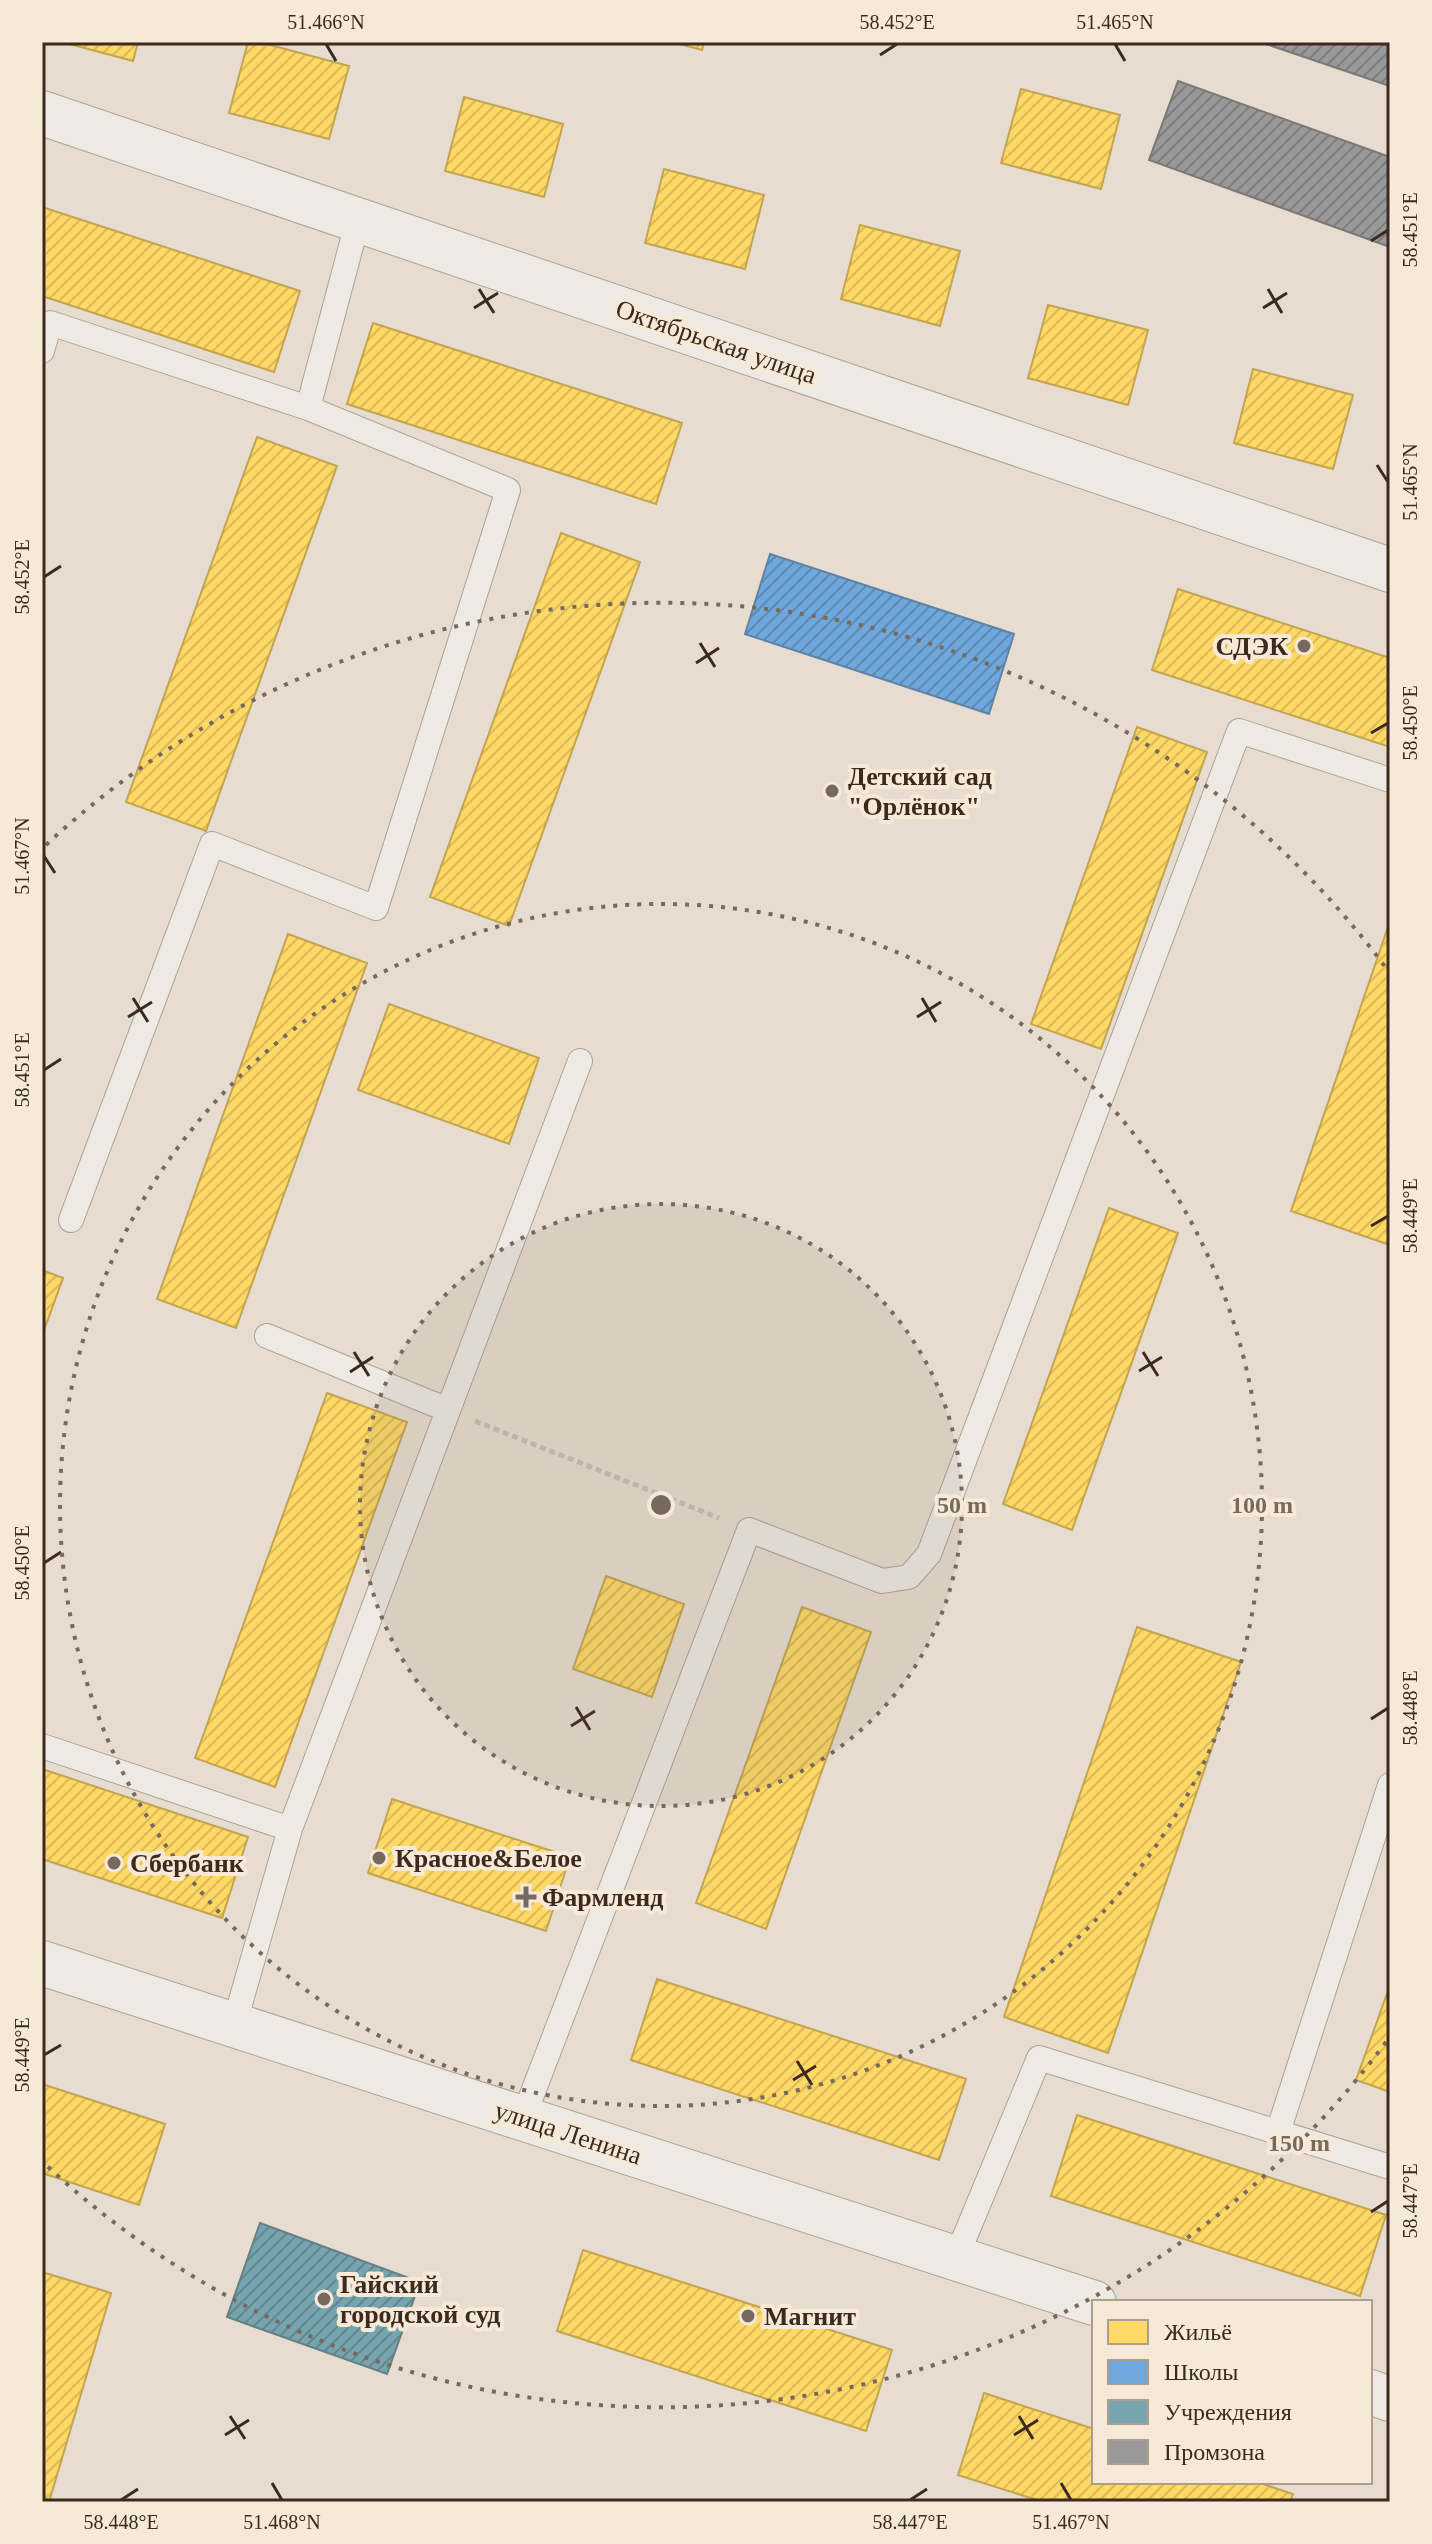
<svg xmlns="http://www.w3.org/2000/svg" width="1432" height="2544" viewBox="0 0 1432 2544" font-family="'Times New Roman',serif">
	<defs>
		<pattern id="homes-hatch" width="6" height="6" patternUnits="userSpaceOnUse" patternTransform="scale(2)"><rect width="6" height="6" fill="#ffd966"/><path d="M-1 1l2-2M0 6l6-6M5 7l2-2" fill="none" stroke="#dbba58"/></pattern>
		<pattern id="schools-hatch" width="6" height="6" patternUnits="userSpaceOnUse" patternTransform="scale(2)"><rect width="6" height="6" fill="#6fa8dc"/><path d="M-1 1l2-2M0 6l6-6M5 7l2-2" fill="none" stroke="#5c89b2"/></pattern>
		<pattern id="public-hatch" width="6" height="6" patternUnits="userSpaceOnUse" patternTransform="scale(2)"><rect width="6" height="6" fill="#76a5af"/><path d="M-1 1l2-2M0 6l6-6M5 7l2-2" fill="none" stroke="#62878e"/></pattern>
		<pattern id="industry-hatch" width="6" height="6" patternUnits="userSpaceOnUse" patternTransform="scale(2)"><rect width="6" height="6" fill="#999"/><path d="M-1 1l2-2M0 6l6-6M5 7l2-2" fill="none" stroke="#7e7d7c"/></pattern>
	</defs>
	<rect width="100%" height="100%" fill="#e6ddd0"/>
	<path fill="url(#homes-hatch)" stroke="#c4a451" stroke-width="2" d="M62 42H138L133 61Z
		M248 42H259L349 66 329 139 229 113Z
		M672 42H704L702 50Z
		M1021 89 1120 115 1101 189 1001 163Z
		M464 97 563 124 544 197 445 171Z
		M664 169 764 195 745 269 645 243Z
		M42 207 300 291 274 372 42 296Z
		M860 225 960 251 940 326 841 299Z
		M1048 305 1148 330 1128 405 1028 378Z
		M373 323 682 423 656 504 347 404Z
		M1253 369 1353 395 1333 469 1234 443Z
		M257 437 337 466 206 831 126 802Z
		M561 533 640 562 509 926 430 897Z
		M1178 589 1390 658V747L1152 670Z
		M1137 727 1207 752 1101 1049 1031 1024Z
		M1390 921V1245L1291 1211Z
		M288 934 367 963 236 1328 157 1299Z
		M389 1004 539 1058 509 1144 358 1090Z
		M1109 1208 1178 1233 1072 1530 1003 1504Z
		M42 1270 63 1278 42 1336Z
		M327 1393 407 1422 275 1787 195 1758Z
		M606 1576 684 1604 652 1697 573 1669Z
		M802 1607 871 1632 766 1929 696 1903Z
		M1137 1627 1241 1662 1108 2053 1004 2017Z
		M42 1769 248 1837 222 1918 42 1859Z
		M392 1799 570 1857 546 1931 368 1873Z
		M657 1979 966 2079 939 2160 631 2060Z
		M1390 1985V2092L1356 2080Z
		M42 2084 165 2124 139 2205 42 2173Z
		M1077 2115 1386 2215 1360 2296 1051 2196Z
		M583 2250 892 2350 866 2431 557 2331Z
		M42 2272 111 2293 49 2502H42Z
		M984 2393 1094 2429V2482H1257L1293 2494 1290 2502H1043L958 2475Z"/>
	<path fill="url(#schools-hatch)" stroke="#6082a4" stroke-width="2" d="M770 554 1014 634 989 714 745 634Z"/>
	<path fill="url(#public-hatch)" stroke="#658084" stroke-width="2" d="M260 2223 420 2282 387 2374 227 2317Z"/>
	<path fill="url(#industry-hatch)" stroke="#7d7875" stroke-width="2" d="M1260 42H1390V86Z
		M1178 81 1390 157V247L1149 160Z"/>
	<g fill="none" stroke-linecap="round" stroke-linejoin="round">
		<g stroke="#aca298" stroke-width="26">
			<path id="service" d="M42 351 50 323 308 408 508 490 376 908 212 844 71 1220
				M308 408 358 220
				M267 1336 448 1410
				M42 1746 290 1829 234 2025
				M290 1829 580 1061
				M523 2118 749 1530 882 1581 909 1577 929 1554 1239 731 1390 780
				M1278 2132 1390 1785
				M956 2258 1039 2058 1390 2167"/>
		</g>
		<g stroke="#aca298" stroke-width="46">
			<path id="minor" d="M42 113 1390 570
				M42 1963 1094 2303
				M1370 2392 1390 2399"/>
		</g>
		<path stroke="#c7c0b8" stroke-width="5" stroke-dasharray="6 4" stroke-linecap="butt" d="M475 1421 719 1518"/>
		<use href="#service" stroke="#eee9e2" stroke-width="24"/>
		<use href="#minor" stroke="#eee9e2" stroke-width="44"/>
	</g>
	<path fill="none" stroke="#3c2a20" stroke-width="3" d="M326 44 336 61M1115 44 1125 61M880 55 897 44M1371 241 1388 230M479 289 494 313M1268 289 1282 313M474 308 498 293M1263 308 1287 293M1377 465 1388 482M44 577 61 566M700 643 715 667M696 663 719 648M1371 733 1388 723M44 856 55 873M133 998 148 1022M922 998 936 1022M128 1017 152 1002M917 1017 941 1002M44 1070 61 1059M1371 1226 1388 1216M354 1352 369 1376M1143 1352 1158 1376M1139 1371 1162 1357M350 1372 373 1357M44 1563 61 1552M576 1707 590 1730M1371 1719 1388 1708M571 1726 595 1711M44 2055 61 2045M797 2061 812 2085M793 2080 816 2066M1371 2212 1388 2201M230 2416 245 2439M1019 2416 1033 2439M225 2435 249 2420M1014 2435 1038 2420M272 2483 282 2500M1061 2483 1071 2500M121 2500 138 2489M910 2500 927 2489"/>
	<circle cx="661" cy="1505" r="301" fill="#78695e" fill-opacity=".12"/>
	<g fill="none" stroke="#78695e" stroke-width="4" stroke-dasharray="4 8">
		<circle cx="661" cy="1505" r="301"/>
		<circle cx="661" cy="1505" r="601"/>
		<path d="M1386 2042A902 902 0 0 1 46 2165M46 845A902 902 0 0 1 1386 968"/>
	</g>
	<g fill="#78695e" stroke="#f6e9d7" stroke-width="3">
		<circle cx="1304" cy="646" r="8"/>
		<circle cx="832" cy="791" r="8"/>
		<circle cx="379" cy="1858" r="8"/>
		<circle cx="114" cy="1863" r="8"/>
		<path d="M522 1885h8v8h8v8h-8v8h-8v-8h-8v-8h8z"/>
		<circle cx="324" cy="2299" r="8"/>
		<circle cx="748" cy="2316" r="8"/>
	</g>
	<g text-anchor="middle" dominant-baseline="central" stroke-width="8" stroke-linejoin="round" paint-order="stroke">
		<g font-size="26" fill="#3c2a20" stroke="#f6e9d7">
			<text transform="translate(716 342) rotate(19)">Октябрьская улица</text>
			<text transform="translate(568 2133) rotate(18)">улица Ленина</text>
		</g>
		<g font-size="26" font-weight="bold" fill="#3c2a20" stroke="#f6e9d7" text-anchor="start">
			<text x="1288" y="646" text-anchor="end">СДЭК</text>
			<text x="848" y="776">Детский сад<tspan x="848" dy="30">"Орлёнок"</tspan></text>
			<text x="395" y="1858">Красное&amp;Белое</text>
			<text x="130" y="1863">Сбербанк</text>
			<text x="542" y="1897">Фармленд</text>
			<text x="340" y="2284">Гайский<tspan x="340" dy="30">городской суд</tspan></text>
			<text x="764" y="2316">Магнит</text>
		</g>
	</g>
	<circle cx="661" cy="1505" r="12" fill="#78695e" stroke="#f6e9d7" stroke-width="4"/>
	<g font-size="24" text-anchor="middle" font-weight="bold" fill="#78695e" stroke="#f6e9d7" stroke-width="8" stroke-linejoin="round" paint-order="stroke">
		<text x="962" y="1513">50 m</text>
		<text x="1262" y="1513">100 m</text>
		<text x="1299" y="2151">150 m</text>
	</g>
	<rect width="1432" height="2544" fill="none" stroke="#f6e9d7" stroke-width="88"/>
	<rect x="1092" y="2300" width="280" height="184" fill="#f6e9d7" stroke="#ac9d8e" stroke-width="2"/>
	<rect x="1108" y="2320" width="40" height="24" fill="#ffd966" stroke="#ac9d8e" stroke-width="2"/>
	<text x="1164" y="2340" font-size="24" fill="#3c2a20">Жильё</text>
	<rect x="1108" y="2360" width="40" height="24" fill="#6fa8dc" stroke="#ac9d8e" stroke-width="2"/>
	<text x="1164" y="2380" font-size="24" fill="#3c2a20">Школы</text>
	<rect x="1108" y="2400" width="40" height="24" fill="#76a5af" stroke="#ac9d8e" stroke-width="2"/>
	<text x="1164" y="2420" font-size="24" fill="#3c2a20">Учреждения</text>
	<rect x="1108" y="2440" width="40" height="24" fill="#999999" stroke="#ac9d8e" stroke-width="2"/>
	<text x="1164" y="2460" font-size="24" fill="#3c2a20">Промзона</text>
	<rect x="44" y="44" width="1344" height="2456" fill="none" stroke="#3c2a20" stroke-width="3"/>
	<g font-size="20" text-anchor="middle" fill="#3c2a20">
		<text x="326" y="29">51.466°N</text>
		<text x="897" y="29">58.452°E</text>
		<text x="1115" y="29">51.465°N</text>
		<text transform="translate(1410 230) rotate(-90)" y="7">58.451°E</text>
		<text transform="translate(1410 482) rotate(-90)" y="7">51.465°N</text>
		<text transform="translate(22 577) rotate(-90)" y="7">58.452°E</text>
		<text transform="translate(1410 723) rotate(-90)" y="7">58.450°E</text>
		<text transform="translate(22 856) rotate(-90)" y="7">51.467°N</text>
		<text transform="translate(22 1070) rotate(-90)" y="7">58.451°E</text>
		<text transform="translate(1410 1216) rotate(-90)" y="7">58.449°E</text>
		<text transform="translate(22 1563) rotate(-90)" y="7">58.450°E</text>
		<text transform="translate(1410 1708) rotate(-90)" y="7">58.448°E</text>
		<text transform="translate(22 2055) rotate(-90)" y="7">58.449°E</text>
		<text transform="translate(1410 2201) rotate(-90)" y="7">58.447°E</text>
		<text x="121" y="2529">58.448°E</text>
		<text x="282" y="2529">51.468°N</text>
		<text x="910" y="2529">58.447°E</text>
		<text x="1071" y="2529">51.467°N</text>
	</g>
</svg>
